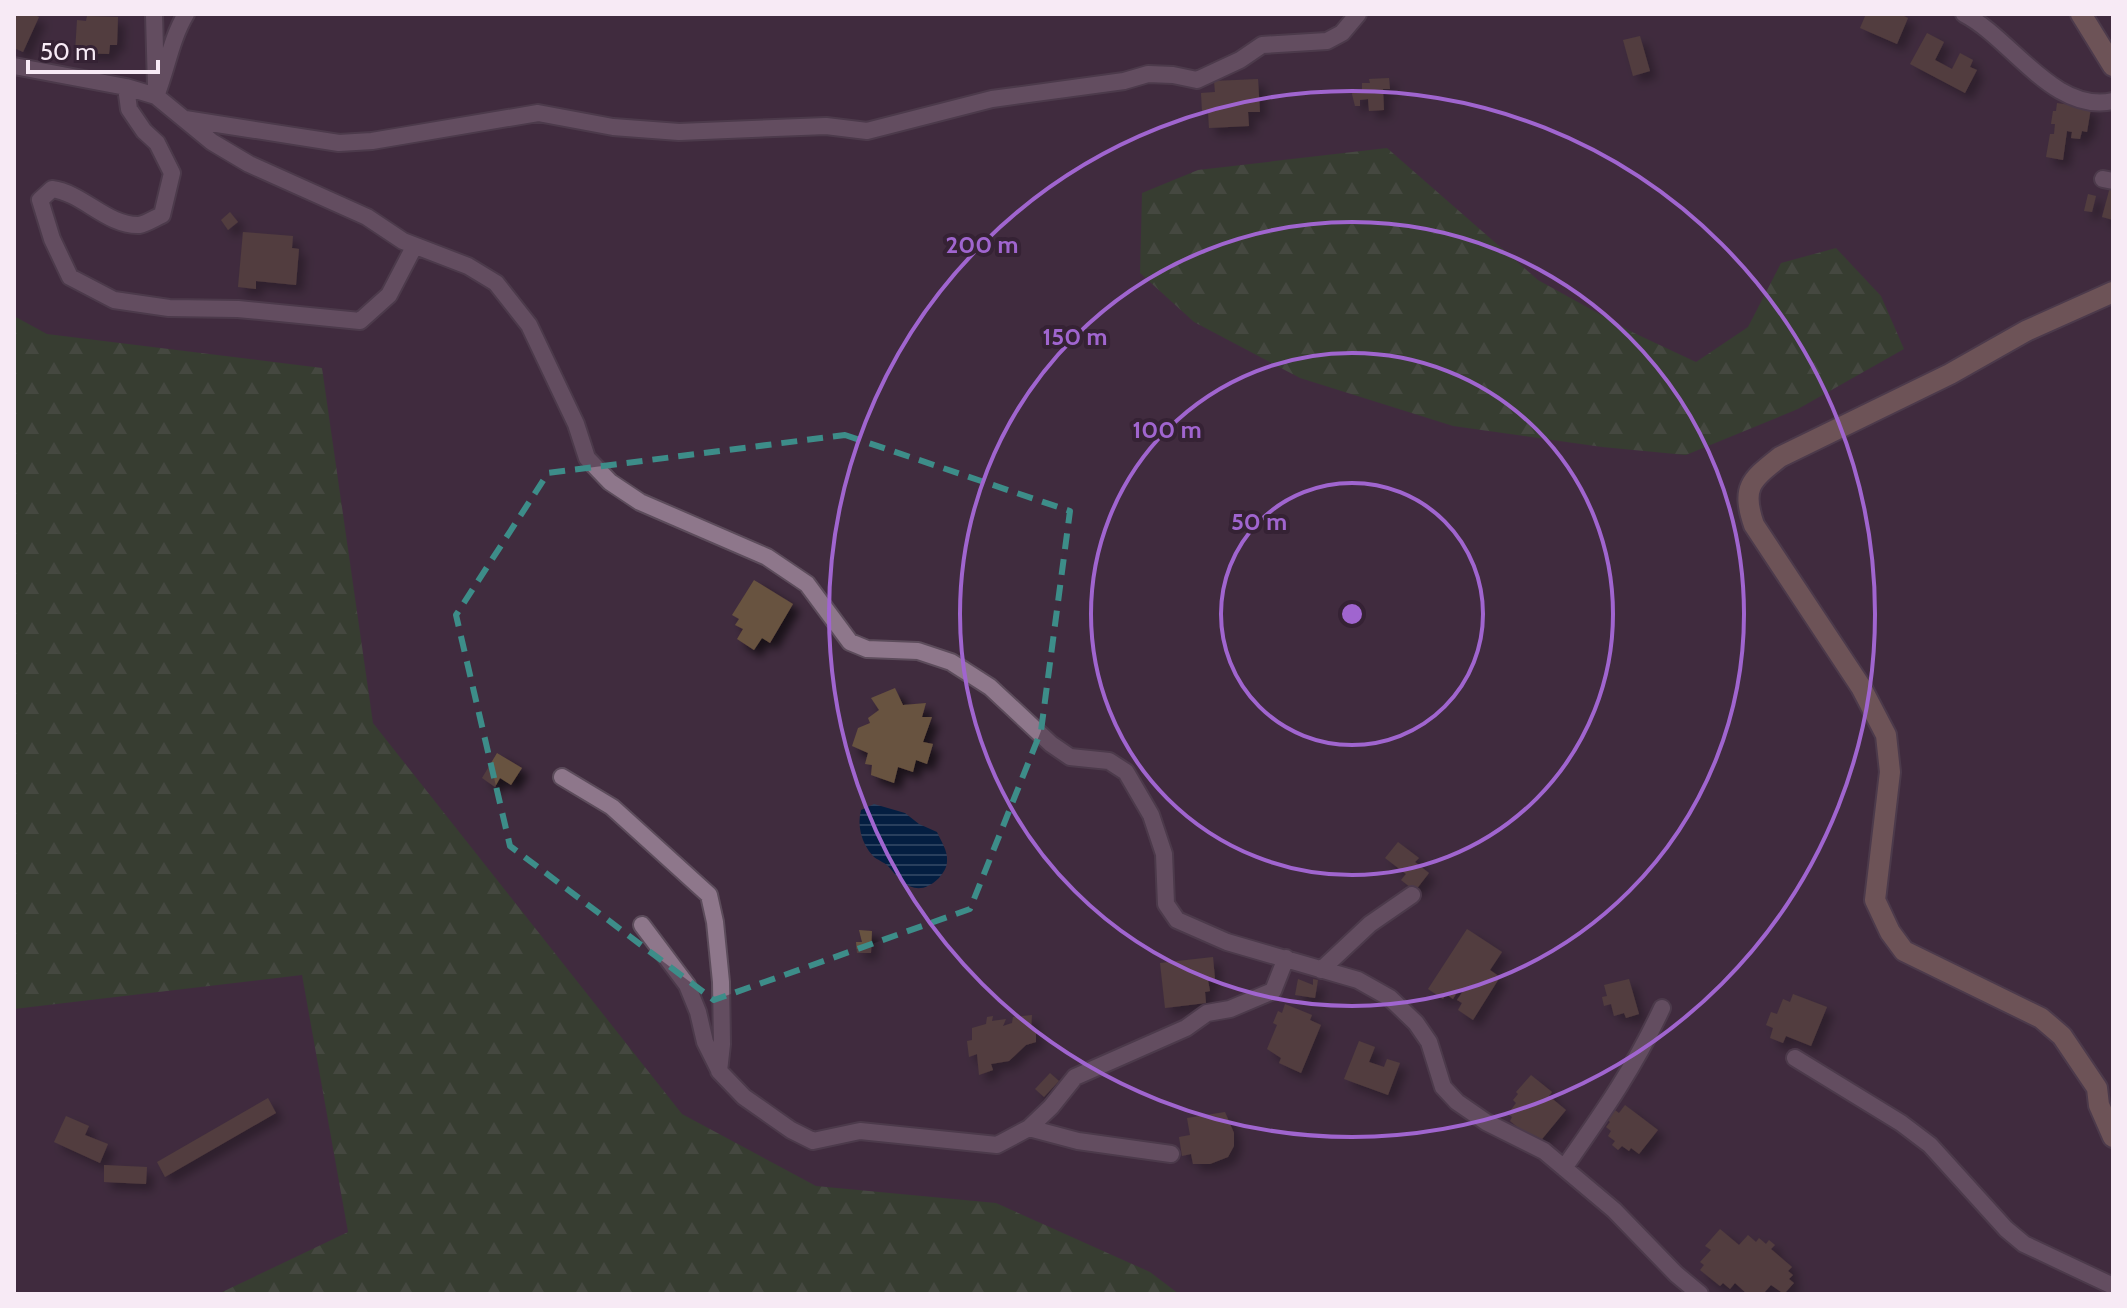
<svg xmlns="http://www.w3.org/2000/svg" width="2127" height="1308" viewBox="0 0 2127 1308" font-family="Cabin,sans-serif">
	<defs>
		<pattern id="forest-firs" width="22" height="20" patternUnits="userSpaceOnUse" patternTransform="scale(2)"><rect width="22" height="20" fill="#2d5223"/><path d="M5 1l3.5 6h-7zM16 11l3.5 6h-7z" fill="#4c6b44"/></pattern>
		<pattern id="water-rules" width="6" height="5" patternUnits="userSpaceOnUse" patternTransform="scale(2)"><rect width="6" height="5" fill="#041e41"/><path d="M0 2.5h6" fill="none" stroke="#293f5d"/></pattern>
		<filter id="shadow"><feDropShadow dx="7" dy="7" stdDeviation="4" flood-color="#0009"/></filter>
	</defs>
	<rect width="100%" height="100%" fill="#402c3e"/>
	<path fill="url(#forest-firs)" d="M1387 148 1538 280 1632 332 1696 362 1748 327 1781 263 1836 248 1881 296 1904 349 1798 409 1686 455 1602 447 1453 426 1300 378 1194 322 1140 273 1142 193 1198 170Z
		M14 316 47 334 322 368 373 723 682 1114 816 1186 996 1203 1150 1272 1179 1294H218L348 1232 302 975 14 1009Z"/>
	<path fill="url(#water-rules)" d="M874 804 905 813 919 824 937 832C941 841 948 851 947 861 947 868 943 873 939 878 917 899 903 884 888 866 884 862 877 860 873 856 861 843 857 825 861 810Z"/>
	<path fill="#68533f" filter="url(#shadow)" d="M14 14H32L39 17 23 52 14 48Z
		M1866 14H1900L1908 18 1897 44 1860 28Z
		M87 16 118 17 117 45H110L109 54 75 53 77 20 86 21Z
		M1927 33 1944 42 1935 60 1952 69 1960 53 1973 60 1970 67 1977 70 1965 93 1910 64Z
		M1640 36 1650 71 1633 76 1623 40Z
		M1389 78 1390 89H1383L1384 110 1369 111 1368 99 1360 100V106H1355L1351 90H1362V83H1370L1369 79Z
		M1258 79 1260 112H1248L1249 126 1209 128 1208 111H1202L1201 93 1215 92 1214 81Z
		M2057 103 2091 108 2087 132 2082 131 2080 139 2071 138 2072 132 2067 131 2063 160 2046 157 2050 134H2054L2055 124H2051L2053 111H2056Z
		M2110 187 2113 188V220L2102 217Z
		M2088 194 2096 196 2092 212 2084 211Z
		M230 212 238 222 228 230 221 220Z
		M243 232 293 236 292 248 299 249 296 285 256 281V289L238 287Z
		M754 580 793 604 770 643 762 638 754 650 737 639 743 629 735 625 739 619 732 615Z
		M895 688 903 705 926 703 922 717H932L923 742 933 744 927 764 916 760 913 772 898 767 894 783 871 775 872 765 865 764 868 753 852 746 858 728 870 723 868 718 879 710 871 698Z
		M497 753 522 768 511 785 500 778 495 787 482 778Z
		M1398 842 1419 858 1415 862 1429 873 1415 891 1401 880 1406 874 1385 858Z
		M1467 929 1502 952 1490 970 1500 977 1473 1020 1458 1010 1462 1003 1457 1000 1463 991 1459 989 1453 999 1446 994 1443 999 1428 989Z
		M859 930 872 931 871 953H857L856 942H862Z
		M1213 957 1215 979 1208 980 1210 991 1205 992 1206 1003 1165 1008 1160 963Z
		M1298 979 1313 985V979L1318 980 1315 998 1295 995Z
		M1629 979 1639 1014 1626 1018 1624 1013 1614 1016 1611 1004 1604 1006 1602 997 1607 996 1604 985Z
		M1793 994 1827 1007 1811 1046 1786 1036 1783 1043 1770 1038 1773 1028 1766 1025 1771 1012 1777 1014 1783 999 1790 1002Z
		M1285 1004 1312 1015 1310 1020 1321 1025 1301 1073 1279 1063 1281 1058 1267 1049 1277 1025 1273 1023 1278 1011 1282 1013Z
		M1032 1015 1031 1028H1036V1042L1026 1045 1009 1061 991 1064 993 1070 979 1075 977 1054 969 1057 967 1041 972 1040V1028L986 1024 987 1017 993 1016 992 1021 1006 1019 1003 1026 1012 1023 1013 1017Z
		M1359 1041 1375 1047 1369 1062 1384 1067 1387 1059 1400 1063 1388 1095 1344 1079Z
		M1050 1073 1059 1081 1044 1097 1035 1089Z
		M1531 1075 1552 1092 1549 1096 1566 1110 1538 1144 1510 1121 1512 1117 1508 1114 1516 1103 1513 1100 1518 1094 1516 1092Z
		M268 1098 276 1113 165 1177 157 1162Z
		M1625 1105 1658 1130 1639 1154 1631 1148 1629 1151 1622 1146 1618 1150 1612 1145 1615 1141 1608 1136 1611 1131 1606 1127 1610 1122 1605 1118 1612 1108 1619 1113Z
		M1225 1112 1234 1133V1146L1228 1157 1210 1164H1193L1191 1154 1182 1156 1179 1137 1190 1135 1187 1118Z
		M66 1116 89 1126 85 1135 108 1144 100 1163 54 1142Z
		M104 1165 147 1167 146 1184 104 1182Z
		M1720 1229 1739 1245 1748 1235 1756 1242 1759 1238 1766 1244 1769 1240 1775 1245 1771 1249 1792 1267 1788 1271 1793 1275 1789 1279 1794 1283 1784 1294 1771 1285 1763 1294 1746 1293 1735 1283 1730 1289 1723 1283 1720 1286 1700 1270 1704 1265 1700 1262 1711 1250 1705 1246Z"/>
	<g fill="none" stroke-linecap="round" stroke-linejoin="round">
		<g stroke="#5c4c5b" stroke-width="20">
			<path id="street" d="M154 14 156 86
				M1964 14C2011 38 2054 114 2113 101
				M14 66 126 87 156 96 212 142 249 164 367 217 403 241 468 266 496 283 529 325 576 424 587 458 610 482 640 502 767 557 807 584 850 642 867 649 918 651 951 662 990 687 1051 744 1070 757 1109 761 1126 772 1151 815 1164 854 1166 904 1177 920 1227 942 1358 980 1390 998 1416 1023 1429 1042 1443 1087 1457 1102 1486 1122 1544 1151 1614 1210 1676 1274 1700 1294
				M126 87 129 109 144 131 157 143 172 173 162 215C155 218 146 224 139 225 107 226 83 193 52 189L40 200 52 239 70 277 114 300 169 308 238 309 360 321 389 295 414 247
				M156 96C167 68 171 39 186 14
				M185 119 339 143 372 141 538 113 613 127 679 132 826 126 867 131 992 99 1124 81 1148 74 1173 75 1197 80 1240 60 1262 45 1327 41 1342 33 1358 14
				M2103 179 2113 181
				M562 777 612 807 709 895 715 922 721 982 722 1044 719 1071 744 1097 791 1130 813 1141 860 1131 997 1145 1029 1128
				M642 925 687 985 698 1012 705 1042 719 1070
				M1321 970 1370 924 1412 895
				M1795 1058 1901 1123 1930 1145 2006 1229 2024 1244 2113 1286
				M1171 1154 1078 1141 1029 1128 1051 1107 1075 1077 1186 1028 1207 1013 1230 1009 1273 991 1286 958
				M1564 1168C1601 1115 1635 1067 1662 1008"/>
		</g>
		<g stroke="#5c4c5b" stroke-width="24">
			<path id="secondary" d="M2081 14 2113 66
				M2113 292 2026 331 1950 374 1780 457C1751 480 1741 487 1754 525L1861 687 1886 735 1890 772 1875 900 1890 932 1904 951 2041 1018 2062 1036 2097 1088 2099 1105 2113 1137"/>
		</g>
		<use href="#street" stroke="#8e778b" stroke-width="16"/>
		<use href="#secondary" stroke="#a58376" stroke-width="20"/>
	</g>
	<path d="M0 0H2127V1308H0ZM845 435 1070 511 1041 731 970 909 714 1000 510 846 456 615 548 473Z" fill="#402c3e" fill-opacity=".55" fill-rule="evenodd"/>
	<path fill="none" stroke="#3d8d89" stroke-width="6" stroke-dasharray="16 10" stroke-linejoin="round" d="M845 435 1070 511 1041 731 970 909 714 1000 510 846 456 615 548 473Z"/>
	<g fill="none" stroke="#a065cf" stroke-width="4">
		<circle cx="1352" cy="614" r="131"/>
		<circle cx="1352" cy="614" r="261"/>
		<circle cx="1352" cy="614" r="392"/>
		<circle cx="1352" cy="614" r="523"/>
	</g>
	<circle cx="1352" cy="614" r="12" fill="#a065cf" stroke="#352234" stroke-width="4"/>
	<g font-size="24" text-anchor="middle" font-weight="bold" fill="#a065cf" stroke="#352234" stroke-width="8" stroke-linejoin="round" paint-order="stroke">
		<text x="982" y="253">200 m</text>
		<text x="1075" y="345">150 m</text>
		<text x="1167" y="438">100 m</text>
		<text x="1259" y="530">50 m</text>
	</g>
	<rect width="2127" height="1308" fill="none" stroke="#f7eaf5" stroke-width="32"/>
	<path d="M28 60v12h130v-12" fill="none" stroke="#f7eaf5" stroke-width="4"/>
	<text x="40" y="60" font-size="24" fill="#f7eaf5" stroke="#352234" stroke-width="6" paint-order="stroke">50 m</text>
</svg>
